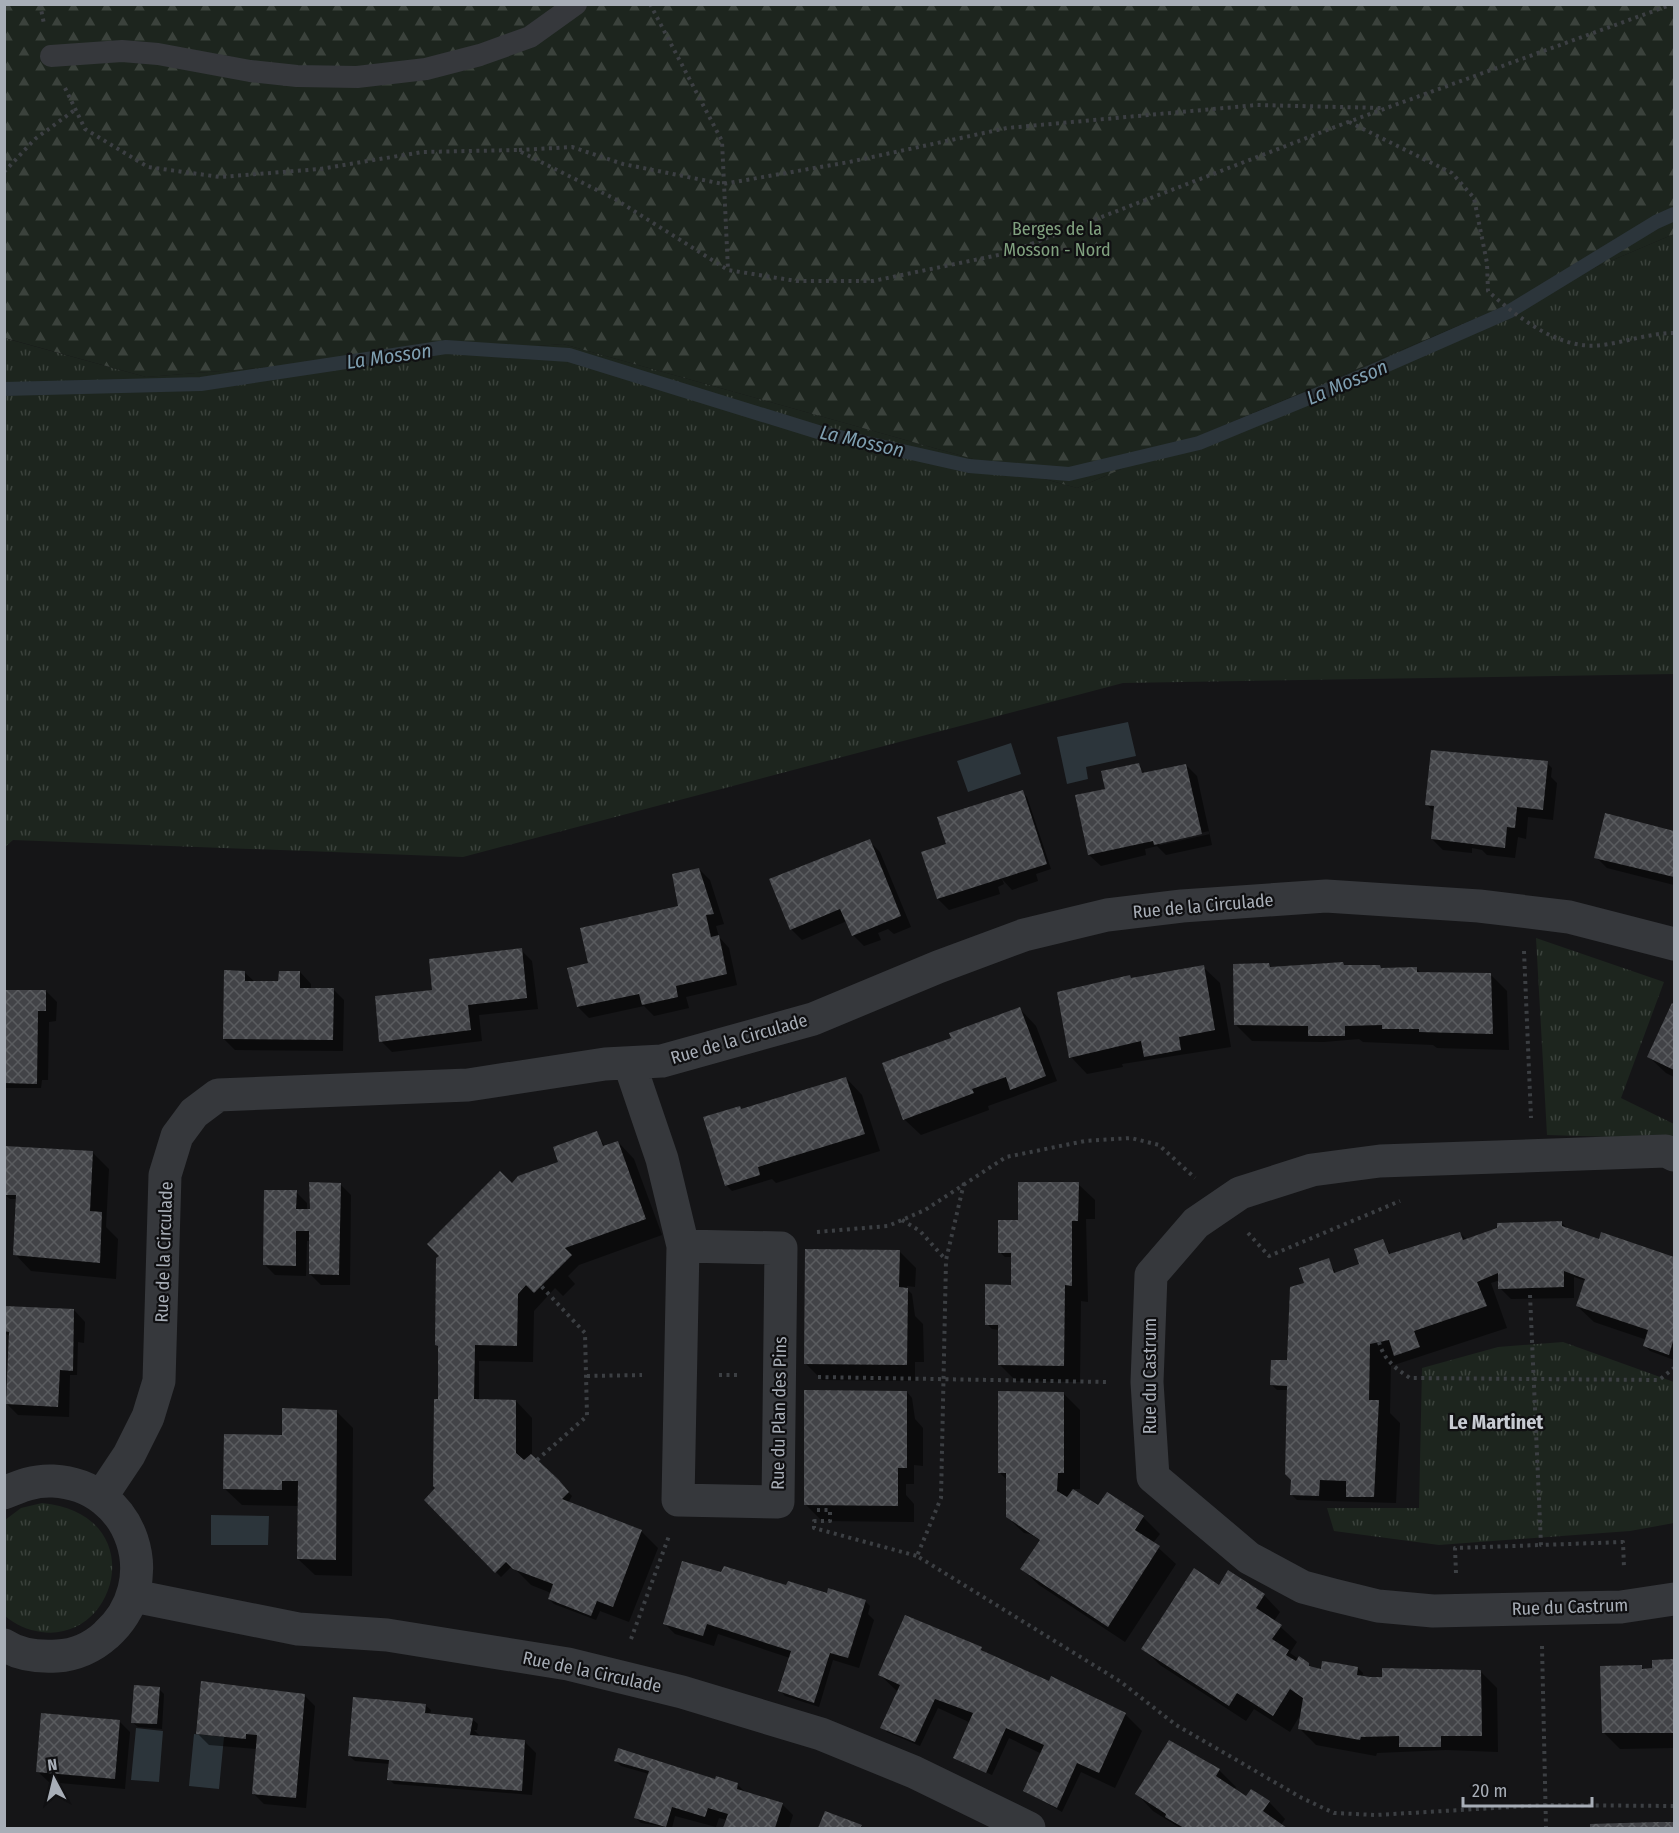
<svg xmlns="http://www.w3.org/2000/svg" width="1679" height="1833" viewBox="0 0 1679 1833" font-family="'Fira Sans Condensed',sans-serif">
	<defs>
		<pattern id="grass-tufts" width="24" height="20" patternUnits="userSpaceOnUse" patternTransform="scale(1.5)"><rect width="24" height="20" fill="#1d251e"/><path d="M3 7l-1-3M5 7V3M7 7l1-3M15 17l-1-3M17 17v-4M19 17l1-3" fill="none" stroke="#3b423c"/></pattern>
		<pattern id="forest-firs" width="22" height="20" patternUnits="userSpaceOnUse" patternTransform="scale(1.5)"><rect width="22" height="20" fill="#1d251e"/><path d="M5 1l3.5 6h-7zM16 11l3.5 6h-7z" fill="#3b423c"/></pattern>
		<pattern id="building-cross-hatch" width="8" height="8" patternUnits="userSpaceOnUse" patternTransform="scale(1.5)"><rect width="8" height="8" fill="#424347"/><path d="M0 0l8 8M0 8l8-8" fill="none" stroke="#5a5c5f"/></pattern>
	</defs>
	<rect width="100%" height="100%" fill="#151517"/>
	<path fill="url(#grass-tufts)" d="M1674 234V674L1123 683 463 857 13 840 5 847 4 338 146 377 563 344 1077 488Z
		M1536 938 1664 982 1621 1098 1674 1124V1139L1547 1135Z
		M1563 1342 1674 1382V1523L1630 1531 1439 1545 1334 1531 1327 1508H1419L1422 1368 1498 1347Z
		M42 1503C152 1514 118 1643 41 1632 28 1630 15 1625 4 1615L5 1520 21 1508Z"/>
	<path fill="url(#forest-firs)" d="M4 5H1674V234L1077 488 563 344 146 377 5 338Z"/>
	<path fill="#2c353b" d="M1128 722 1136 756 1086 767 1088 779 1067 784 1057 737Z
		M1011 743 1021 774 968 792 957 761Z
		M211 1515 269 1516 268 1545H211Z
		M136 1728 163 1731 159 1782 131 1780Z
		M194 1734 224 1737 219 1789 189 1786Z"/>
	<path fill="#0007" fill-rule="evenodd" d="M1547 763 1552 768 1551 777 1557 783 1553 820 1528 817 1526 839 1518 837 1515 858 1487 855 1482 850 1472 848V853L1443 850 1432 839 1435 813 1427 805Z
		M1139 764 1145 774 1186 765 1197 776 1212 845 1166 855 1157 846 1145 849 1146 855 1101 866 1089 855 1107 790ZM1139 768H1142L1144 775H1141ZM1209 831 1210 834 1160 845 1157 843Z
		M1022 792 1027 797 1051 869 1036 874 1038 881 1012 890 1002 879 1004 884 998 887 1000 894 949 910 938 899 949 845Z
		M1606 815 1674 832V885L1607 868 1596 857Z
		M869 841 880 852 911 927 894 934 888 929 878 933 881 940 864 946 853 935 847 921 802 940 791 929Z
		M699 869 710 880 724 924 716 926 719 937 729 948 737 985 686 997 689 1008 654 1016 644 1006 589 1018 578 1007 590 964 680 908Z
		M521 950 532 961 538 1009 479 1015 482 1041 392 1052 381 1041 434 992Z
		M1269 964 1273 969 1308 968V964L1379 966 1383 970 1417 969 1421 973 1491 975 1507 991 1509 1050 1437 1048 1433 1045 1363 1042 1359 1039 1324 1042 1252 1041 1236 1025Z
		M1203 967 1220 983 1231 1047 1122 1064 1123 1067 1087 1074 1071 1057Z
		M244 972 255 982H280L300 972 311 984V989H333L344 1000 343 1051 235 1050 224 1039Z
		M46 991 57 1002 56 1021 49 1022 48 1080H42L41 1088H4V992Z
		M1673 1005 1674 1006V1077L1666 1073 1649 1057Z
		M1020 1009 1036 1026 1057 1081 988 1106 989 1110 921 1135 904 1119 953 1038Z
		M846 1078 862 1095 880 1151 776 1183 772 1179 732 1191 727 1186 705 1118 739 1107 742 1110Z
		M597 1133 605 1147 618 1142 634 1159 662 1235 579 1265 568 1276 575 1284 563 1296 555 1288 534 1311 533 1362 479 1361V1401H516L532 1418V1456L572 1496 568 1503 641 1531 658 1548 629 1622 600 1611 596 1620 554 1604 549 1599 551 1593 531 1585 512 1566 501 1577 489 1565 437 1488 440 1348 436 1345 512 1185 561 1163Z
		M92 1152 109 1169 106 1227 118 1239 116 1279 31 1271 15 1254 17 1199H10L4 1194Z
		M340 1184 351 1195 350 1285H321L310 1274V1241H307L306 1276 275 1275 264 1264 296 1192 307 1203V1211H311Z
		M1078 1184 1095 1200V1219H1086L1088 1302 1081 1301 1080 1382 1016 1381 1000 1365V1330L992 1329 987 1324 1013 1286V1257H1005L1000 1252 1019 1222Z
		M1562 1223 1569 1230 1599 1240 1602 1234 1674 1258V1360L1650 1351 1645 1346 1647 1340 1594 1322 1577 1306 1586 1281 1574 1277V1298L1511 1299 1500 1288V1280L1491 1283 1507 1328 1391 1366 1390 1413 1400 1423 1396 1503 1297 1500 1292 1495 1288 1390H1277L1272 1385 1289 1364 1305 1283 1328 1260 1336 1273 1361 1265 1383 1241 1391 1255 1460 1233 1467 1240Z
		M899 1251 916 1268 915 1287 907 1286V1289L912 1294 915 1316 923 1324 924 1362H915V1381L822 1380 806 1364Z
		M4 1308 74 1310 85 1322 84 1343 78 1342 77 1375H70L69 1417 18 1415 7 1404 10 1336 4 1333Z
		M907 1392 912 1398 915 1419 923 1428V1466L914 1465V1484H906V1495L914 1504V1522L822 1521 805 1504Z
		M1063 1393 1080 1410V1489H1071L1099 1507 1143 1517 1160 1534 1153 1543 1176 1564 1125 1642 1039 1585 1022 1569 1041 1541 1030 1534 1024 1533 1007 1517V1480L999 1472Z
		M337 1412 353 1428 352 1576 315 1575 298 1559 299 1506 242 1505 225 1489 283 1437Z
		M722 1574 865 1601 870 1606 868 1614 874 1620 859 1668 833 1660 819 1707 785 1696 780 1690 790 1658 718 1634 714 1646 675 1634 664 1623Z
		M1220 1587 1264 1595 1280 1612 1274 1621 1297 1642 1290 1653 1313 1669 1358 1668 1363 1673 1362 1677 1386 1679 1384 1669 1480 1671 1497 1688 1498 1752 1446 1750 1377 1753 1376 1756 1316 1745 1300 1729 1302 1712 1290 1732 1254 1709 1246 1721 1160 1665 1143 1648Z
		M981 1648 987 1655 1125 1714 1142 1731 1115 1788 1081 1772 1062 1812 1025 1791 1042 1754 1009 1738 992 1775 955 1758 971 1723 938 1708 920 1746 887 1732 882 1727 898 1692 880 1675Z
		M1674 1661V1748L1620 1749 1603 1732 1641 1667 1645 1670H1656L1654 1662Z
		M159 1689 164 1694 162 1729 138 1727 132 1722Z
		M304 1695 315 1706 306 1808 264 1804 253 1793 257 1749 209 1745 198 1734Z
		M425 1705 431 1710 430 1715 472 1719 478 1724 477 1730H474L481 1737 525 1742 536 1753 532 1795 394 1784 389 1779 390 1764 355 1761 349 1756Z
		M119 1721 130 1732 125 1789 49 1782 37 1771Z
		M1203 1759 1219 1770 1236 1787 1234 1790 1247 1798 1269 1802 1285 1819 1281 1825 1287 1828H1180L1153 1811 1137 1794Z
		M616 1761 737 1784 746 1793 782 1804 793 1815 789 1828H725L727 1820 719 1818 716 1827 675 1816 672 1828 641 1823 636 1818 649 1774 621 1766Z
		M826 1813 861 1826 863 1828H820Z
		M1674 1823V1828H1592V1825Z"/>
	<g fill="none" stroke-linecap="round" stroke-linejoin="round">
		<path stroke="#2c353b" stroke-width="14" d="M4 389 201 384 446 347 569 355 818 432 969 466 1069 474 1199 443 1355 379 1510 311 1656 222 1674 214"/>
	</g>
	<path fill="url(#building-cross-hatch)" d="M1431 750 1548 761 1543 810 1517 807 1515 828 1507 827 1505 848 1431 839 1434 806 1425 805Z
		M1139 763 1142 773 1186 764 1202 834 1154 845 1153 841 1088 855 1075 795 1105 789 1101 771Z
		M1023 790 1047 864 937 899 921 852 946 844 937 817Z
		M1605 813 1674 831V877L1594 858Z
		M870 839 901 916 852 936 840 909 790 930 769 879Z
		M699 868 714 914 706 915 711 937 719 935 727 974 676 986 678 997 642 1005 639 994 577 1007 567 968 588 963 580 928 678 906 672 874Z
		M522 948 527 998 468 1005 471 1030 379 1042 375 996 432 990 429 959Z
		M1343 962 1344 965H1380L1381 968 1417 967V972L1491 973 1493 1034 1419 1032V1029H1382V1025L1345 1026V1036H1308V1026L1234 1025 1233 964 1269 963 1270 967Z
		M1204 965 1215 1030 1179 1037 1181 1050 1144 1057 1141 1041 1069 1058 1057 992 1130 975 1131 978Z
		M224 970 245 971V981H278L279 971H300V988H334L333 1040 223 1039Z
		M4 990H46V1011H38L37 1084 4 1083Z
		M1672 1003 1674 1005V1070L1647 1057Z
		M1020 1007 1046 1076 1010 1090 1006 1077 972 1089 974 1093 903 1120 882 1063 951 1038 949 1033Z
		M846 1077 865 1134 758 1167 760 1175 725 1186 703 1117 740 1106 741 1109Z
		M597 1131 603 1146 618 1141 646 1219 565 1248 572 1255 534 1293 526 1285 518 1294 517 1346 475 1345 474 1399 516 1400V1453L524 1460 531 1454 558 1479 569 1492 562 1499 642 1530 613 1607 597 1601 591 1616 548 1599 553 1584 513 1569 506 1562 495 1573 424 1500 435 1488 433 1486 434 1399H438V1346L435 1345 436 1258 439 1256 427 1244 500 1171 512 1183 518 1176 558 1162 553 1147Z
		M5 1146 93 1151 90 1211 102 1212 100 1263 13 1255 16 1195H4Z
		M309 1182 341 1183 339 1275 309 1274V1231H296V1266L263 1265 264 1190H297L296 1209H310Z
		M1018 1182H1079L1078 1221H1072V1286L1065 1285 1064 1366 998 1365V1325H985V1284L1011 1285V1253H998V1220H1018Z
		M1562 1221V1226L1599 1239 1601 1232 1674 1257V1338L1669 1355 1643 1346 1648 1330 1576 1306 1585 1279 1564 1271V1287L1498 1289V1273L1477 1282 1487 1306 1414 1331 1420 1347 1394 1356 1389 1340 1370 1344 1369 1400H1379L1374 1497H1346V1481L1320 1480 1319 1496 1290 1495 1291 1480 1285 1474 1287 1386 1270 1385 1271 1360H1287L1290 1287 1304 1283 1299 1268 1329 1258 1334 1273 1359 1264 1354 1249 1383 1239 1389 1254 1460 1232 1463 1240 1497 1228V1223Z
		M805 1249 900 1250 899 1287 908 1288 907 1365 804 1364Z
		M4 1306 74 1309 73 1371 60 1370 58 1407 6 1404 9 1332 4 1331Z
		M804 1390 907 1391V1468H898V1506L804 1505Z
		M998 1391 1064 1392V1473H1058L1057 1491 1067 1497 1073 1489 1098 1505 1107 1492 1144 1516 1135 1530 1160 1546 1108 1627 1020 1569 1040 1540 1006 1517V1473H998Z
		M282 1408 337 1410 336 1560 297 1559 298 1481H282V1490L223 1489 224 1434 282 1435Z
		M682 1561 721 1572 724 1566 786 1585 788 1581 827 1593 828 1588 866 1600 848 1658 830 1653 814 1703 778 1691 791 1651 707 1624 703 1636 663 1624Z
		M1194 1568 1219 1585 1228 1570 1265 1594 1256 1608 1282 1625 1272 1639 1289 1650 1286 1655 1296 1661 1299 1656 1309 1663V1666L1321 1669 1322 1661 1342 1664 1358 1667 1357 1675 1370 1677H1382V1668L1481 1670 1482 1736H1441V1747H1399V1736L1361 1737 1360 1740 1298 1729 1303 1698 1290 1689 1273 1716 1237 1693 1229 1706 1141 1649Z
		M905 1615 982 1647 981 1650 1049 1681 1051 1676 1126 1713 1099 1773 1077 1763 1057 1808 1023 1791 1044 1745 1006 1728 986 1773 953 1758 973 1713 935 1699 915 1742 880 1728 900 1685 878 1675Z
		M1674 1659V1733H1602L1600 1666 1642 1665V1669L1652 1668V1660Z
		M201 1681 305 1694 296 1798 252 1794 257 1735 246 1734V1739L196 1734Z
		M134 1685 160 1687 157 1724 131 1723Z
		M353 1697 426 1704 425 1713 473 1718 470 1735 525 1740 522 1791 387 1780 389 1760 348 1756Z
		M41 1713 120 1720 115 1779 36 1772Z
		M1169 1740 1220 1769 1216 1776 1246 1796 1251 1789 1270 1801 1263 1811 1287 1828H1184L1165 1817 1166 1814 1135 1794Z
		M618 1748 715 1779 716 1776 738 1783 737 1789 783 1803 775 1828H723L728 1814 708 1808 705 1817 672 1807 666 1827 634 1818 649 1771 614 1761Z
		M825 1811 862 1825 860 1828H818Z
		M1657 1822H1674V1828H1590V1824Z"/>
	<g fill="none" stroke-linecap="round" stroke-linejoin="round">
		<path stroke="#3c3f43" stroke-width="4" stroke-dasharray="3 4.5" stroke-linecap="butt" d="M40 4 44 24
			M650 4 722 141 728 270
			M65 88 85 129 148 167 220 177 320 169 422 152 517 150 615 199 728 270 796 281H873L1008 253 1348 122 1673 4
			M1349 122 1452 173 1474 198 1487 263 1488 291C1517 317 1560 351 1602 345 1626 342 1650 333 1674 333
			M519 150 572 147 623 164 723 184 849 162 1007 128 1257 105 1382 108
			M4 172 35 139 76 109
			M1524 951 1531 1118
			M964 1183 946 1260 941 1498 917 1556 1121 1682 1176 1725 1302 1798 1334 1813 1376 1815 1545 1805 1674 1806
			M902 1220 920 1231 946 1260
			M817 1232 888 1226 925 1210 1006 1157 1085 1141 1131 1138 1159 1145 1195 1178
			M1248 1233 1269 1256 1400 1201
			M1530 1295 1541 1545 1623 1542 1624 1568
			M1379 1342C1384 1360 1395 1368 1410 1378L1659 1380 1674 1368
			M719 1375H741
			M587 1376 642 1375
			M818 1377 1107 1382
			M537 1460 587 1416 585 1333 541 1286
			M817 1510H830V1521H814V1528L917 1556
			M1456 1573 1455 1548 1541 1545
			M631 1639 669 1536
			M1542 1646 1546 1828"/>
		<path stroke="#36383c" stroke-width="22" d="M51 56 122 51 158 54 250 71 297 76 357 77 426 69 480 55 530 37 576 4"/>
		<path stroke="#36383c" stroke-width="33" d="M630 1065 662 1159 683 1246 678 1500 778 1502 781 1248 683 1246
			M1674 1155 1666 1151 1380 1161 1312 1170 1240 1193 1196 1223 1151 1275 1147 1382 1153 1477 1249 1558 1303 1587 1333 1595 1378 1606 1433 1611 1621 1607 1674 1599
			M4 1493C20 1486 35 1480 53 1481 134 1485 165 1583 106 1635 93 1647 75 1655 57 1656 40 1657 19 1655 4 1645
			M101 1497 129 1455 148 1417 159 1381 165 1175 177 1136 194 1113 218 1095 468 1085 605 1064 662 1061 813 1019 938 967 1024 935 1107 915 1182 906 1326 896 1479 906 1569 917 1674 944
			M134 1596 298 1629 387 1635 568 1664 682 1692 821 1734 914 1772 1029 1828"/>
	</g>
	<g text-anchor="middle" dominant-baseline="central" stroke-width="4.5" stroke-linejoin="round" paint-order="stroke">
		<g font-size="18" fill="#80a17f" stroke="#101012">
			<text x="1057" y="229">Berges de la<tspan x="1057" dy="21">Mosson - Nord</tspan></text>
		</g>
		<g font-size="18" fill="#a8aeb7" stroke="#101012">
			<text transform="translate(1203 906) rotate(-5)">Rue de la Circulade</text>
			<text transform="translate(739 1039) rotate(-16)">Rue de la Circulade</text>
			<text transform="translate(164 1252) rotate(-88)">Rue de la Circulade</text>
			<text transform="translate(1150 1376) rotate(-90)">Rue du Castrum</text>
			<text transform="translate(779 1413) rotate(-89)">Rue du Plan des Pins</text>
			<text transform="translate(1570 1607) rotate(-2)">Rue du Castrum</text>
			<text transform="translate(592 1672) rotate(12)">Rue de la Circulade</text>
		</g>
		<g font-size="20" font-style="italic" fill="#7f9fb1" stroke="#101012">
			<text transform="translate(389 356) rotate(-8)">La Mosson</text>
			<text transform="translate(1347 382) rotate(-23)">La Mosson</text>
			<text transform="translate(862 441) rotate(13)">La Mosson</text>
		</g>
		<g font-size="20" font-weight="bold" fill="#c8ccd3" stroke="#101012">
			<text x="1496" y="1422">Le Martinet</text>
		</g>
	</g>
	<rect width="1679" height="1833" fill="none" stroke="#a8aeb7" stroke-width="12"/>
	<g transform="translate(54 1779) rotate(353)" stroke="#101012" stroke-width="4.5" paint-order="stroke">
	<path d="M0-4.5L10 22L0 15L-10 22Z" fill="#a8aeb7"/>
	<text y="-9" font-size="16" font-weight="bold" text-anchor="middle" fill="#a8aeb7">N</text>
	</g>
	<path d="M1463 1797v9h129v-9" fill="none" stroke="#a8aeb7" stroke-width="3"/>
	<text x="1472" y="1797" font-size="18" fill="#a8aeb7" stroke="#101012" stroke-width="4.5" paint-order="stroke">20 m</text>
</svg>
